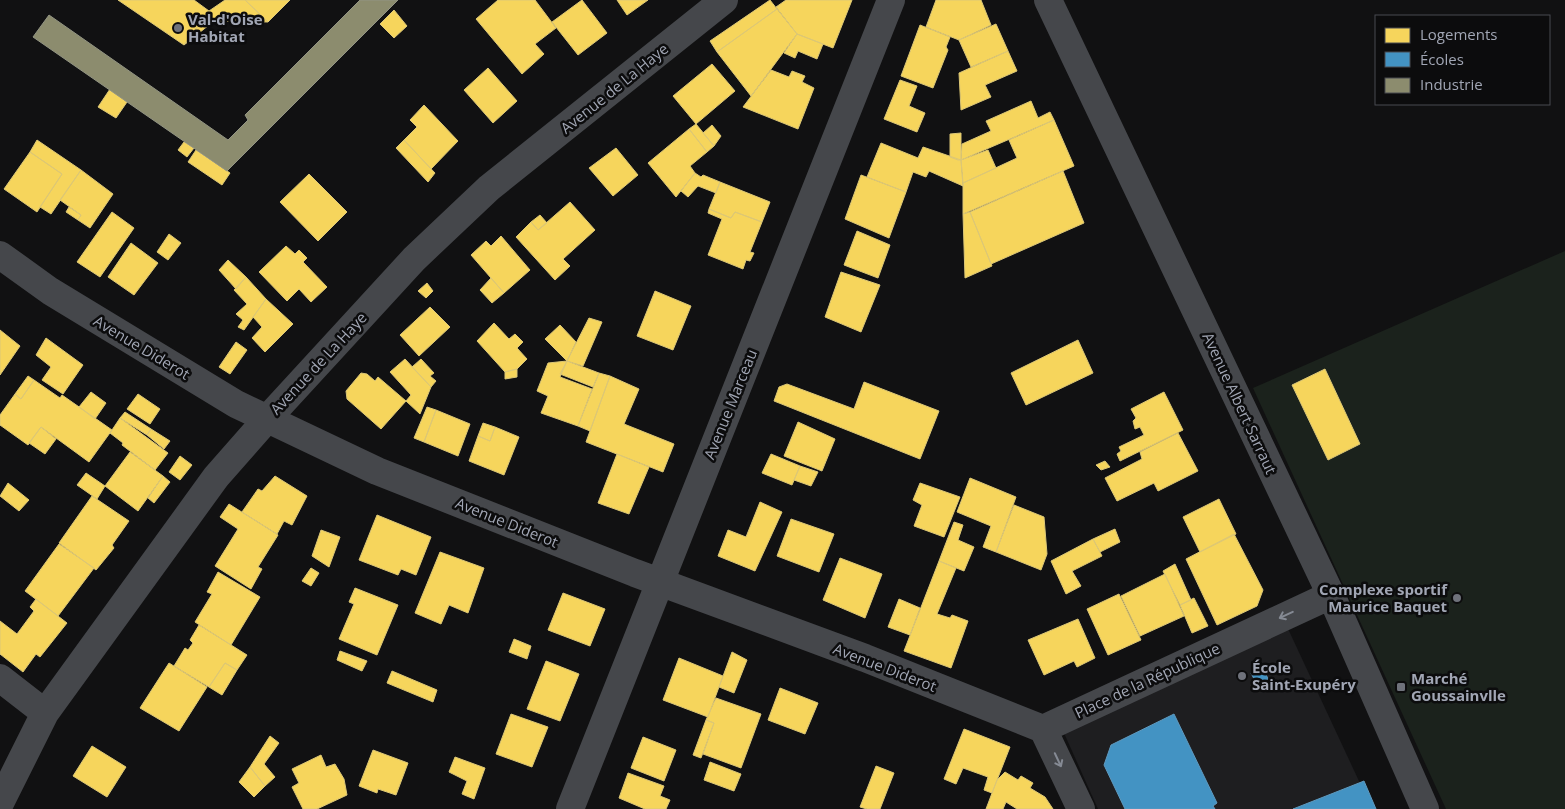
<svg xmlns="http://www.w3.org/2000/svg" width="1565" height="809" viewBox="0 0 1565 809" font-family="'Open Sans',sans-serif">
	<rect width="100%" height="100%" fill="#111112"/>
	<path fill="#1e1e20" d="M1283 618 1372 809H1098L1064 733Z"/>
	<path fill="#1b221c" d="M1565 251V809H1446L1253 388Z"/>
	<path fill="#f6d55c" stroke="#dcc776" d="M118 0H194L209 11 184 45Z
		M225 0H245L268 22 214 21 184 45 209 11Z
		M245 0H290L268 22Z
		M498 0H535L556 28 535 44 544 54 522 74 476 19Z
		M582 0 607 33 578 55 552 22Z
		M617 0H648L627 15Z
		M770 0 777 9 717 52 710 41Z
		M786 0H852L833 48 797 34 776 7Z
		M936 0H981L991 25 959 40 926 27Z
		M777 9 797 34 751 96 717 52Z
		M394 10 407 26 394 38 380 24Z
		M996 24 1008 51 971 67 959 40Z
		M920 25 950 37 946 47 948 50 933 88 901 76Z
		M797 34 823 44 817 59 798 51 795 58 784 53Z
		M1008 51 1017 71 985 85 991 97 961 110 959 73Z
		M712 64 735 91 696 124 673 96Z
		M488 68 517 101 493 123 464 90Z
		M771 70 789 77 792 71 805 76 802 82 814 88 798 129 743 107Z
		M900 80 917 86 909 106 925 113 917 132 884 119Z
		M110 89 127 102 116 118 98 107Z
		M1031 101 1038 118 1050 112 1054 120 961 160 962 144 991 131 986 121Z
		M424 105 458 141 431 169 404 140 417 127 410 120Z
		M1054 120 1074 166 963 214V183L1017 158 1009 140Z
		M696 124 714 146 707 152 689 129Z
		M712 125 721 136 714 146 703 133Z
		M689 129 707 152 690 166 695 173 676 197 648 163Z
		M961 133V160H958L950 157V134Z
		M37 140 81 170 51 214 40 207 62 174 30 152Z
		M404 140 435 173 428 182 396 148Z
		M184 142 194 148 187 157 178 150Z
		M881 143 918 158 923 147 961 160 963 186 929 171 926 177 913 172 906 192 867 177Z
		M616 148 638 175 613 196 589 168Z
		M196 150 230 173 222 185 188 162Z
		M988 150 996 168 963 183 961 160Z
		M30 152 62 174 37 212 4 189Z
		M81 170 113 194 90 228 78 220 81 215 60 200Z
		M1063 171 1084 223 991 264 970 212Z
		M695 173 701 177 703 175 720 182 716 193 698 186 688 197 681 191Z
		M309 174 347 212 318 241 280 202Z
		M861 175 906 192 889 238 845 219Z
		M720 182 770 202 762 222 735 212 731 218 709 209Z
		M570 202 595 230 563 259 570 266 555 280 516 237 531 222 538 230Z
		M69 207 81 215 78 220 66 212Z
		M709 209 731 218 735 212 762 222 750 252 754 253 750 261 746 260 743 269 708 255 722 219 708 213Z
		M112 212 134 228 100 277 77 262Z
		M970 212 992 266 965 278 963 214Z
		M540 215 547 223 538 230 531 222Z
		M857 231 890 245 878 278 844 265Z
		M169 234 181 243 168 260 157 252Z
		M501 236 530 270 504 293 471 255 486 241 491 246Z
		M131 243 158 263 134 295 108 277Z
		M286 246 295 254 299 250 307 258 303 262 327 287 311 302 299 289 287 301 259 272Z
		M228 260 246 277 236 289 219 270Z
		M841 272 880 285 861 332 825 317Z
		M246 277 266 299 244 330 238 327 243 320 236 314 247 304 234 290Z
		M491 278 504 293 492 303 480 290Z
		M427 283 433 291 426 298 418 291Z
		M655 291 691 306 673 350 637 336Z
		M266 299 293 324 265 352 252 338 262 327 253 317Z
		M430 307 450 327 419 356 400 335Z
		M589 318 602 322 583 366 567 361Z
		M494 323 509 339 515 334 523 342 517 348 527 359 517 369 505 372 477 341Z
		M560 325 576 342 567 361 545 339Z
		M0 330 20 346 0 375Z
		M46 338 83 365 63 394 42 380 51 367 36 355Z
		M1078 340 1093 373 1026 405 1011 373Z
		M236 342 247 350 230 374 219 367Z
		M405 359 431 387 420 414 406 401 411 395 390 372Z
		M421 359 434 373 430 376 436 381 431 387 412 367Z
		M567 361 599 373 593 387 560 374Z
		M567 361 560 377 592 389 578 426 541 413 548 396 537 391 548 363Z
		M517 369V377L505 379V372Z
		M1325 369 1360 444 1328 460 1292 385Z
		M361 373 367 374 375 381 378 377 406 401 381 429 347 399 346 391Z
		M599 373 610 376 590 431 578 426Z
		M28 376 34 380 21 399 15 394Z
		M610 376 639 389 624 424 674 444 663 472 586 442Z
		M34 380 60 398 62 395 112 430 89 462 41 427 28 445 0 425V415L15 394 21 399Z
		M864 382 939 411 920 459 774 401 779 387 787 384 854 409Z
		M91 392 106 403 95 419 79 407Z
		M1164 392 1183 430 1120 461 1117 454 1121 451 1119 447 1144 435 1140 427 1135 429 1133 421 1136 418 1131 409Z
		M138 394 160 409 150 424 127 409Z
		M427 407 436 410 424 442 414 438Z
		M436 410 470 424 458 456 424 442Z
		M125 412 151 429 147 435 120 418Z
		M120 418 168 453 155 470 122 445 123 443 110 433Z
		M798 422 835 439 822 471 784 456Z
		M483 423 495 427 490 441 478 436Z
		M41 427 56 439 45 454 29 443Z
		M495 427 519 437 504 475 469 461 478 436 490 441Z
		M151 429 170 441 164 449 147 435Z
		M1178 433 1198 471 1158 491 1154 483 1117 501 1105 478 1142 459 1140 452Z
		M130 452 163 476 138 511 105 486Z
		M617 454 649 467 629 514 598 503Z
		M771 454 800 466 792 485 762 473Z
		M180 456 192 465 180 480 169 472Z
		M1105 461 1110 467 1101 470 1096 465Z
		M800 466 818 472 811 486 794 480Z
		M86 473 105 486 97 499 77 485Z
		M163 476 170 482 154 503 148 498Z
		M275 476 307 496 292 525 284 521 277 534 242 512 258 489 262 491Z
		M970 478 1016 497 996 552 983 547 991 526 957 512Z
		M8 483 29 500 19 511 0 496Z
		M920 483 960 497 944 537 914 526 922 505 913 500Z
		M92 496 129 521 112 545 114 548 96 570 59 543Z
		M1219 499 1236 534 1200 552 1183 517Z
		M760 502 782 512 755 571 718 556 728 530 746 537Z
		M229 504 278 535 258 567 262 569 251 589 215 566 238 529 220 517Z
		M1014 505 1044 517 1047 554 1041 570 996 552Z
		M377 515 431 537 416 575 401 569 398 575 359 560Z
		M791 519 834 534 819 572 777 556Z
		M954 522 963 525 958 540 974 547 964 571 939 561Z
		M1115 529 1120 542 1100 552 1093 539Z
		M321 530 340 537 329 567 312 556Z
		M1234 534 1263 590 1257 606 1217 625 1186 559Z
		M1093 539 1102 556 1072 571 1081 586 1066 594 1051 561Z
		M59 544 94 568 58 616 25 591Z
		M440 552 484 568 468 613 449 605 441 624 415 613Z
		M840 558 882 574 865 618 823 600Z
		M939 561 956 568 937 614 950 618 952 615 968 621 951 668 904 651Z
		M1175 564 1191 600 1180 605 1163 571Z
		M311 568 319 573 311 586 302 581Z
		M218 572 260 597 231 645 195 622 212 594 207 592Z
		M1165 574 1184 616 1140 636 1121 596Z
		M355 588 398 605 377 655 339 639 354 604 349 602Z
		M563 593 605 609 590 646 548 630Z
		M1119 594 1141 640 1108 655 1087 609Z
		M1194 598 1208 626 1192 633 1180 605Z
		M36 599 67 623 40 657 36 654 23 672 0 654V621L17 634 34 611 30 607Z
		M899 599 920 608 910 635 888 627Z
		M1078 619 1095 658 1077 667 1074 661 1044 675 1028 640Z
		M199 625 247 655 237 670 225 663 209 687 174 666 185 648 188 650 193 643 190 640Z
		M514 639 531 646 527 659 509 652Z
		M340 651 367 661 362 671 337 660Z
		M732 652 747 660 734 693 719 687Z
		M679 658 723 676 708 717 663 700Z
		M546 661 579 674 560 721 527 709Z
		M169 663 207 687 179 731 140 708Z
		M225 663 237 670 222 695 209 687Z
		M392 671 437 690 433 702 387 683Z
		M780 688 818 703 805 734 768 720Z
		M716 698 761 714 741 768 703 754 714 723 706 720Z
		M511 714 548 727 532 767 496 754Z
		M706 720 714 723 701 758 693 755Z
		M964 729 1010 747 992 793 984 790 988 777 963 768 956 784 944 779Z
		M270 736 279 743 264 764 275 777 265 786 250 767Z
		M643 737 676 750 664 781 631 768Z
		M92 746 126 767 107 797 73 776Z
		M373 750 408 763 396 795 378 789 377 793 359 786Z
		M321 755 326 767 335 764 344 779 347 795 317 809H303L292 787 299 783 292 769Z
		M455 757 485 768 474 799 462 794 467 781 449 772Z
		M710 762 741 774 734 791 704 780Z
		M876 766 894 773 880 809H867L860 807Z
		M250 767 265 786 254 797 239 782Z
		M1005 772 1018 780 1021 776 1033 783 1030 788 1045 797 1053 809H1017L1006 802 1003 809H986L997 780Z
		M628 773 664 786 660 796 670 800 666 809H645L619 798Z"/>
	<path fill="#4393c3" stroke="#5f99be" d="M1263 667 1268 679 1257 685 1251 673Z
		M1174 714 1217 803 1213 806 1215 809H1125L1104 765 1111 745Z
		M1364 781 1376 809H1293L1359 783Z"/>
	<path fill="#8c8c6e" stroke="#929483" d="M360 0H398L227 171 33 37 49 15 228 140 248 120 245 115Z"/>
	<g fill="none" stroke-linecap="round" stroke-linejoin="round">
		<path stroke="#45474b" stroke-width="28" d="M1048 0 1331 595 1425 809
			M0 255 50 291 236 404 377 471 635 573 865 658 1043 729
			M0 678 45 713
			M0 803 45 713 216 477 267 419 414 259 489 188 724 0
			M570 809 891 0
			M1081 809 1043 729 1331 595"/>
	</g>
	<defs><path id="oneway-shaft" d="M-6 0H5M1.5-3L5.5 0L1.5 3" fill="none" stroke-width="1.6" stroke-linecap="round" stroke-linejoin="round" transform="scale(1.25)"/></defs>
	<g stroke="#858a94">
		<use href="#oneway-shaft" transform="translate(1286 615) rotate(155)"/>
		<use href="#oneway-shaft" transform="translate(1058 760) rotate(65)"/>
	</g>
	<g fill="#6f727b" stroke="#0c0c0d" stroke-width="2">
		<circle cx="178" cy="28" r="5"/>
		<circle cx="1457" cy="598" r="5"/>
		<circle cx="1242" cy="676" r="5"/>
		<rect x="1396" y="682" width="10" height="10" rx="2.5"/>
	</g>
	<g text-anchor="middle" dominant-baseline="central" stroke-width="5" stroke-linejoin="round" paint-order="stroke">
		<g font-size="15" font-weight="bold" fill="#a1a6b4" stroke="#0c0c0d" text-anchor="start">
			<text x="188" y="19">Val-d'Oise<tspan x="188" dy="17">Habitat</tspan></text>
			<text x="1447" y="589" text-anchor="end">Complexe sportif<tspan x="1447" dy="17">Maurice Baquet</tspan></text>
			<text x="1252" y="667">École<tspan x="1252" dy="17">Saint-Exupéry</tspan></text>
			<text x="1411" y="678">Marché<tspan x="1411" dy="17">Goussainvlle</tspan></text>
		</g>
		<g font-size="15" fill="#a1a6b4" stroke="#0c0c0d">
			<text transform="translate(614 88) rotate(-39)">Avenue de La Haye</text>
			<text transform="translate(142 347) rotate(31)">Avenue Diderot</text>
			<text transform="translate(318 363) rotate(-47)">Avenue de La Haye</text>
			<text transform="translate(1240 403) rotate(65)">Avenue Albert Sarraut</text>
			<text transform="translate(730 404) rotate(-68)">Avenue Marceau</text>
			<text transform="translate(507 522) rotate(22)">Avenue Diderot</text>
			<text transform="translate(885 667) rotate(21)">Avenue Diderot</text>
			<text transform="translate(1147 680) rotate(-25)">Place de la République</text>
		</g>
	</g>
	<rect x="1375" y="15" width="175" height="90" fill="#0c0c0d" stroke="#484a50"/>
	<rect x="1385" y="28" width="25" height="15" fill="#f6d55c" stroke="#484a50"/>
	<text x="1420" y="40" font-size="15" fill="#a1a6b4">Logements</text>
	<rect x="1385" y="52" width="25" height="15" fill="#4393c3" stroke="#484a50"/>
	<text x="1420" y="65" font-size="15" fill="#a1a6b4">Écoles</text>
	<rect x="1385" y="78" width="25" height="15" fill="#8c8c6e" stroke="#484a50"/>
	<text x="1420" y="90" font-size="15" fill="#a1a6b4">Industrie</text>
</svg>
